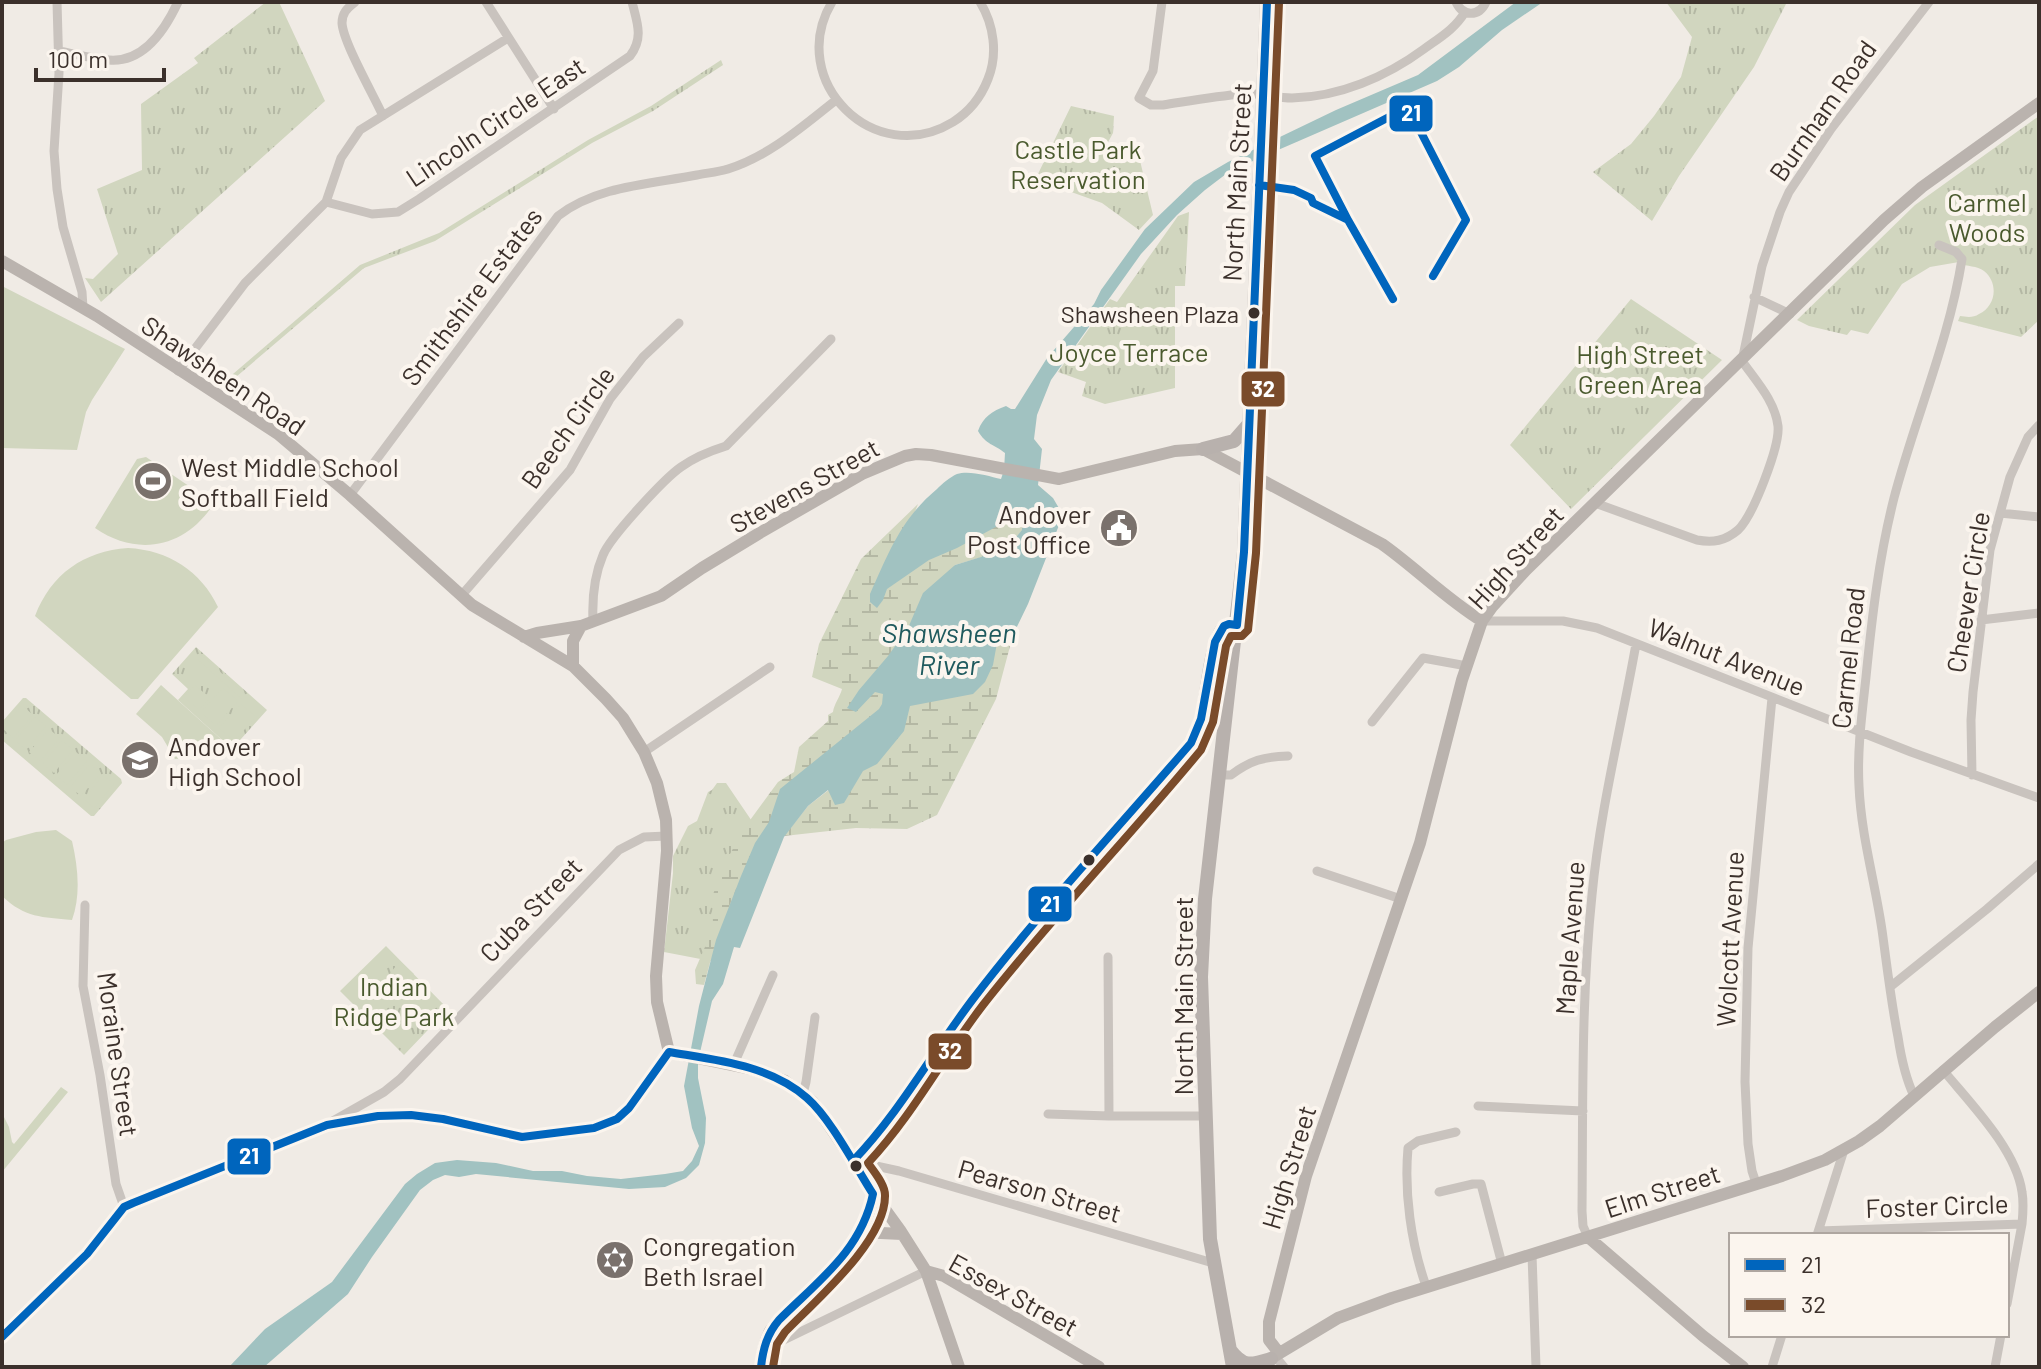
<svg xmlns="http://www.w3.org/2000/svg" width="2041" height="1369" viewBox="0 0 2041 1369" font-family="Barlow,sans-serif">
	<defs>
		<pattern id="grass-tufts" width="24" height="20" patternUnits="userSpaceOnUse" patternTransform="scale(2)"><rect width="24" height="20" fill="#d1d6bf"/><path d="M3 7l-1-3M5 7V3M7 7l1-3M15 17l-1-3M17 17v-4M19 17l1-3" fill="none" stroke="#b4b8a4"/></pattern>
		<pattern id="wetland-marsh" width="20" height="14" patternUnits="userSpaceOnUse" patternTransform="scale(2)"><rect width="20" height="14" fill="#d1d6bf"/><path d="M1 5h8M5 5V1M11 12h8M15 12V8" fill="none" stroke="#b4b8a4"/></pattern>
	</defs>
	<rect width="100%" height="100%" fill="#f0ebe5"/>
	<path fill="url(#grass-tufts)" d="M266 2H279L325 101 101 302 85 278 93 279 118 254 97 189 142 170 141 104 198 63 194 58Z
		M1666 2H1787L1754 67 1679 176 1652 221 1593 172 1631 144 1654 116 1681 77 1692 37Z
		M721 60 723 65 653 111 592 143 435 241 364 268 223 388 219 386 360 265 439 233 588 140 651 106Z
		M1071 106 1114 116 1113 133 1106 146C1110 168 1130 169 1137 148L1153 215 1139 230 1102 203 1060 188 1037 176Z
		M2039 116V320L2021 337 1958 321 1960 316C1967 317 1973 318 1979 314 1996 306 1999 283 1984 271 1977 266 1967 266 1959 264V262L1930 267 1902 284 1868 334 1851 330 1847 335 1809 326 1797 320 1915 205Z
		M1189 212 1185 286H1175V388L1105 404 1082 396 1086 382 1058 372 1110 299 1117 302 1178 216Z
		M1631 299 1722 360 1571 509 1510 445Z
		M196 647 267 710 232 749 178 700 188 689 172 674Z
		M23 698H26L121 779 122 783 94 816H91L2 740V722Z
		M717 783H726L760 833 711 961 664 952 673 873V856L688 826 697 821 708 792 712 790Z
		M386 946 448 1009 404 1055 340 991Z"/>
	<path fill="url(#wetland-marsh)" d="M918 504 911 522 1038 511 1006 550 955 565 897 684 875 718 741 876 716 940 704 985 696 984 695 970 711 933 713 923 712 897 725 863 745 827 778 782 794 772 799 747 828 721V715L833 712C834 704 840 697 842 689L812 677 819 644 861 559Z
		M981 628 1013 635 996 699 937 815 907 829 856 828 784 836 808 806 830 789 916 682Z"/>
	<path fill="#d1d6bf" d="M2 286 125 349 92 400 86 412 77 450 2 448Z
		M146 457 214 503C187 547 138 558 95 528L137 459Z
		M128 548C168 550 201 571 218 607L138 699H131L35 616C51 574 84 551 128 548Z
		M200 654 247 696 243 700 196 658Z
		M161 685 232 749C217 760 194 758 175 759L162 737 136 714Z
		M195 685 210 698 199 710 184 697Z
		M223 688 238 701 216 726 201 712Z
		M241 704 256 717 234 741 219 728Z
		M22 705 33 715 13 738 2 728Z
		M35 717 46 726 26 750 15 740Z
		M49 729 60 738 40 761 29 752Z
		M62 740 73 750 54 773 43 764Z
		M76 752 87 761 67 785 56 775Z
		M90 764 101 773 81 796 70 787Z
		M103 775 114 784 94 808 84 799Z
		M56 830 72 841C78 867 81 895 72 920 42 917 25 918 2 896V843L6 840 36 832Z
		M400 961 414 974 399 989 387 977Z
		M61 1087 68 1092 2 1172V1113L9 1127 12 1142 14 1144Z"/>
	<path fill="#a1c2c1" d="M1516 2H1543L1502 30 1459 67 1437 81 1230 171 1205 190 1177 215 1141 254 1051 380 1037 415 1034 439 1042 449 1038 485 1053 498 1063 515 1028 604 1013 635 999 632 993 665 985 682 973 694 910 706 904 731 877 764 863 771 844 803 835 805 828 790 808 806 784 837 740 948 734 947 723 984 712 1001 698 1061V1078L706 1118 705 1143 699 1165 686 1178 665 1187 629 1189 476 1174 459 1177 445 1175 433 1180 420 1190 372 1257 348 1294 264 1367H229L265 1329 332 1282 405 1184 417 1174 435 1163 457 1160 496 1163 533 1171H562L587 1176 621 1179 665 1174 683 1171 692 1161 699 1146 692 1128 684 1086 699 1006 716 940 741 876 755 843 769 822 780 789 879 709 882 704 883 694 875 692 856 712 847 708 859 690 888 656 908 628 923 593 955 565 981 557 1012 542 1022 530 1023 521 1016 516 957 548 929 560 887 589 883 600 877 608 870 602V594C889 552 901 519 937 489 942 484 950 477 957 474 969 470 989 476 1001 479L1004 470 1005 453C994 444 986 445 978 431 983 417 992 411 1006 406L1011 409H1015L1047 358 1094 304 1101 290 1145 229 1194 182 1228 162 1336 110 1418 75Z"/>
	<g fill="none" stroke-linecap="round" stroke-linejoin="round">
		<path stroke="#c9c3be" stroke-width="9" d="M57 2 59 73 54 151 57 189 63 227 82 292 83 308
			M355 2C348 8 342 12 342 23 343 42 374 96 383 116
			M486 2 554 109
			M832 2C785 81 875 170 953 122 969 112 981 97 988 79 998 54 994 25 980 2
			M1162 2 1153 71 1139 98 1151 105H1163C1189 101 1216 96 1243 94 1260 92 1275 98 1292 98 1339 97 1386 77 1424 49 1439 38 1455 29 1465 12
			M1456 2C1463 17 1479 17 1486 2
			M59 51C75 54 93 59 109 60 144 63 165 30 178 2
			M326 202 372 214 398 212 419 199 630 56C644 38 637 22 632 2
			M1754 297 1790 314
			M178 371 245 283 326 202 341 158 360 130 508 38
			M350 495 558 216C596 186 651 184 697 175 707 173 718 172 728 169 769 156 802 127 836 100
			M1595 503 1697 540C1713 543 1725 541 1738 530 1753 516 1780 446 1778 426 1775 401 1756 381 1742 361L1762 266 1780 212 1789 192 1831 129 1929 2
			M2000 513 2039 517
			M461 596 570 470 610 399 643 357 679 323
			M1981 620 2039 613
			M593 621C592 598 594 576 603 555 610 537 665 478 681 467 695 457 710 451 726 446L831 339
			M1482 621H1563L1597 628 1911 752 2039 798
			M1372 722 1423 658 1467 666
			M644 752 770 667
			M1219 775H1231C1251 760 1263 757 1288 756
			M1972 775 1971 720 1973 692 1990 550 2010 477 2028 437 2039 425
			M1317 871 1401 899
			M85 905 83 986 100 1075 116 1184 124 1207
			M1108 957 1109 1116
			M1890 987 1987 909 2039 864
			M734 1064 773 975
			M803 1093 806 1082 815 1017
			M1914 1096C1905 1077 1901 1057 1898 1037 1891 1002 1887 966 1882 930 1875 882 1861 835 1859 786 1857 750 1862 714 1866 677 1872 617 1879 557 1894 498 1915 418 1949 341 1962 259L1956 252 1939 245
			M1478 1106 1583 1111
			M1048 1114 1109 1116H1206
			M333 1121 384 1092 400 1079 619 850 644 837 667 836
			M853 1161 899 1171 1213 1263
			M1756 1183 1752 1171 1748 1144 1745 1082 1748 948 1772 698
			M1439 1192 1473 1184H1481L1502 1264
			M1819 1231 2022 1224C2023 1213 2024 1203 2022 1192 2016 1149 1970 1103 1943 1070
			M1817 1235 1844 1150
			M1588 1237 1583 1226 1582 1211C1583 1106 1581 1000 1592 895 1600 811 1621 728 1636 644
			M1532 1255 1536 1367
			M1426 1286C1411 1243 1404 1193 1408 1148L1418 1141 1456 1132
			M2007 1304 2022 1224
			M763 1350 926 1271
			M1275 1356 1284 1367
			M1772 1367 1782 1335
			M1995 1367 2001 1335"/>
		<path stroke="#bab3ae" stroke-width="12" d="M2 261 97 316 278 434 350 495 472 605 573 666 606 699 623 718 644 752 657 783 666 820 667 851 656 976 657 1002 669 1052
			M524 637 537 633 581 626 661 596 702 568 758 534 862 474 905 456 916 454 931 455 1059 479 1175 451 1203 449 1382 544C1416 568 1446 599 1482 621
			M573 666V641L581 626
			M669 1052 752 1069 785 1081 813 1102 853 1161 863 1179 900 1230 926 1271 959 1367
			M853 1161C902 1114 931 1052 973 999 1042 910 1119 829 1191 743 1195 735 1199 727 1201 719 1205 700 1210 637 1224 626 1228 623 1232 624 1237 625
			M860 1232 902 1234
			M1588 1237 1703 1336 1743 1367
			M926 1271 944 1276 1099 1367
			M2 1337 87 1254 124 1207 133 1203 327 1125 378 1116 411 1115 443 1119 522 1137 594 1128 617 1119 629 1108 669 1052
			M1279 1353 1269 1340V1322L1306 1176 1420 843 1462 680 1482 621 1492 607 1526 570 1884 220 1922 187 2039 103
			M1273 1357 1338 1318 1392 1298 1782 1176 1825 1160 1859 1141 1880 1126 1995 1027 2039 992
			M761 1367C762 1355 764 1342 770 1331 777 1320 787 1312 796 1304 827 1274 868 1240 873 1194"/>
		<path stroke="#b8b1ad" stroke-width="14" d="M1203 449 1234 441 1248 425
			M1230 1350C1244 1368 1251 1365 1271 1359
			M1233 1367 1210 1239 1201 977 1205 899 1244 552 1267 2"/>
		<g stroke="#fbf5ee" stroke-width="14">
			<path id="bus-1" d="M1259 185 1294 190 1311 198 1313 203 1348 220 1393 299
				M1348 220 1315 156 1408 107 1466 220 1433 276
				M853 1161C900 1112 932 1053 973 999 1041 910 1118 828 1191 743L1201 719 1215 642 1224 626 1229 624 1237 625 1244 552 1267 2
				M2 1337 87 1254 124 1207 133 1203 327 1125 378 1116 411 1115 443 1119 522 1137 594 1128 617 1119 629 1108 669 1052C716 1060 770 1065 807 1098 831 1119 855 1166 873 1194 861 1251 818 1281 779 1320 767 1334 763 1349 761 1367"/>
		</g>
		<g stroke="#fbf5ee" stroke-width="14">
			<path id="bus-2" d="M773 1367 777 1344 785 1332C815 1301 886 1241 885 1195 885 1184 874 1172 868 1163 913 1115 943 1057 983 1005 1052 917 1130 836 1201 750L1213 722 1226 646 1231 636H1242L1248 630 1256 553 1279 3"/>
		</g>
		<use href="#bus-1" stroke="#0065bd" stroke-width="8"/>
		<use href="#bus-2" stroke="#7a4b2a" stroke-width="8"/>
	</g>
	<defs>
		<g id="stadium-disc" transform="scale(2)"><circle r="9.5" fill="#7a716c" stroke="#fbf5ee"/><path d="M0-5a6.5 5 0 1 0 0 10a6.5 5 0 1 0 0-10ZM-3.5-1.8h7v3.6h-7Z" fill="#fff"/></g>
		<g id="civic-disc" transform="scale(2)"><circle r="9.5" fill="#7a716c" stroke="#fbf5ee"/><path d="M-.6-6.5H3V-4.5H.6V-3L4-1V1h2V6H-6V1h2V-1L-.6-3ZM-1.2 2.5V6h2.4V2.5Z" fill="#fff"/></g>
		<g id="school-disc" transform="scale(2)"><circle r="9.5" fill="#7a716c" stroke="#fbf5ee"/><path d="M0-5L7-2L0 1L-7-2ZM-4 1L0 2.5L4 1V4Q0 6-4 4Z" fill="#fff"/></g>
		<g id="synagogue-disc" transform="scale(2)"><circle r="9.5" fill="#7a716c" stroke="#fbf5ee"/><path d="M0-6.5L5.6 3.2H-5.6ZM0 6.5L5.6-3.2H-5.6Z" fill="#fff"/></g>
	</defs>
	<g fill-rule="evenodd">
		<use href="#stadium-disc" x="153" y="481"/>
		<use href="#civic-disc" x="1119" y="528"/>
		<use href="#school-disc" x="140" y="760"/>
		<use href="#synagogue-disc" x="615" y="1260"/>
	</g>
	<g fill="#3b302b" stroke="#fbf5ee" stroke-width="3">
		<circle cx="1254" cy="313" r="7"/>
		<circle cx="1089" cy="860" r="7"/>
		<circle cx="856" cy="1166" r="7"/>
	</g>
	<g text-anchor="middle" dominant-baseline="central" stroke-width="8" stroke-linejoin="round" paint-order="stroke">
		<g font-size="24" fill="#3b302b" stroke="#fbf5ee" text-anchor="end">
			<text x="1239" y="313">Shawsheen Plaza</text>
		</g>
		<g font-size="26" fill="#3b302b" stroke="#fbf5ee">
			<text transform="translate(1822 110) rotate(-55)">Burnham Road</text>
			<text transform="translate(495 121) rotate(-34)">Lincoln Circle East</text>
			<text transform="translate(1236 182) rotate(-87)">North Main Street</text>
			<text transform="translate(471 296) rotate(-53)">Smithshire Estates</text>
			<text transform="translate(224 375) rotate(34)">Shawsheen Road</text>
			<text transform="translate(567 427) rotate(-55)">Beech Circle</text>
			<text transform="translate(804 485) rotate(-29)">Stevens Street</text>
			<text transform="translate(1515 557) rotate(-48)">High Street</text>
			<text transform="translate(1967 592) rotate(-81)">Cheever Circle</text>
			<text transform="translate(1727 656) rotate(22)">Walnut Avenue</text>
			<text transform="translate(1847 658) rotate(-84)">Carmel Road</text>
			<text transform="translate(530 909) rotate(-46)">Cuba Street</text>
			<text transform="translate(1569 938) rotate(-86)">Maple Avenue</text>
			<text transform="translate(1729 939) rotate(-87)">Wolcott Avenue</text>
			<text transform="translate(1182 996) rotate(-90)">North Main Street</text>
			<text transform="translate(119 1054) rotate(82)">Moraine Street</text>
			<text transform="translate(1288 1167) rotate(-73)">High Street</text>
			<text transform="translate(1040 1190) rotate(16)">Pearson Street</text>
			<text transform="translate(1662 1190) rotate(-18)">Elm Street</text>
			<text transform="translate(1937 1205) rotate(-2)">Foster Circle</text>
			<text transform="translate(1014 1294) rotate(29)">Essex Street</text>
		</g>
		<g font-size="26" fill="#4a5a2e" stroke="#fbf5ee">
			<text x="1078" y="148">Castle Park<tspan x="1078" dy="30">Reservation</tspan></text>
			<text x="1987" y="201">Carmel<tspan x="1987" dy="30">Woods</tspan></text>
			<text x="1129" y="351">Joyce Terrace</text>
			<text x="1640" y="353">High Street<tspan x="1640" dy="30">Green Area</tspan></text>
			<text x="394" y="985">Indian<tspan x="394" dy="30">Ridge Park</tspan></text>
		</g>
		<g font-size="26" fill="#3b302b" stroke="#fbf5ee" text-anchor="start">
			<text x="181" y="466">West Middle School<tspan x="181" dy="30">Softball Field</tspan></text>
			<text x="1091" y="513" text-anchor="end">Andover<tspan x="1091" dy="30">Post Office</tspan></text>
			<text x="168" y="745">Andover<tspan x="168" dy="30">High School</tspan></text>
			<text x="643" y="1245">Congregation<tspan x="643" dy="30">Beth Israel</tspan></text>
		</g>
		<g font-size="28" font-style="italic" fill="#1f5a5e" stroke="#fbf5ee">
			<text x="949" y="632">Shawsheen<tspan x="949" dy="32">River</tspan></text>
		</g>
	</g>
	<g stroke="#fbf5ee" stroke-width="3">
		<rect x="1388" y="94" width="46" height="39" rx="8" fill="#0065bd"/>
		<rect x="1240" y="370" width="46" height="38" rx="8" fill="#7a4b2a"/>
		<rect x="1027" y="885" width="46" height="38" rx="8" fill="#0065bd"/>
		<rect x="927" y="1032" width="46" height="39" rx="8" fill="#7a4b2a"/>
		<rect x="226" y="1137" width="46" height="39" rx="8" fill="#0065bd"/>
	</g>
	<g font-size="22" text-anchor="middle" font-weight="bold" fill="#fff">
		<text x="1411" y="121">21</text>
		<text x="1263" y="397">32</text>
		<text x="1050" y="912">21</text>
		<text x="950" y="1059">32</text>
		<text x="249" y="1164">21</text>
	</g>
	<rect width="2041" height="1369" fill="none" stroke="#3b302b" stroke-width="8"/>
	<rect x="1729" y="1233" width="280" height="104" fill="#fbf5ee" stroke="#aea6a0" stroke-width="2"/>
	<rect x="1745" y="1259" width="40" height="12" fill="#0065bd" stroke="#aea6a0" stroke-width="2"/>
	<text x="1801" y="1273" font-size="24" fill="#3b302b">21</text>
	<rect x="1745" y="1299" width="40" height="12" fill="#7a4b2a" stroke="#aea6a0" stroke-width="2"/>
	<text x="1801" y="1313" font-size="24" fill="#3b302b">32</text>
	<path d="M36 68v12h128v-12" fill="none" stroke="#3b302b" stroke-width="4"/>
	<text x="48" y="68" font-size="24" fill="#3b302b" stroke="#fbf5ee" stroke-width="6" paint-order="stroke">100 m</text>
</svg>
